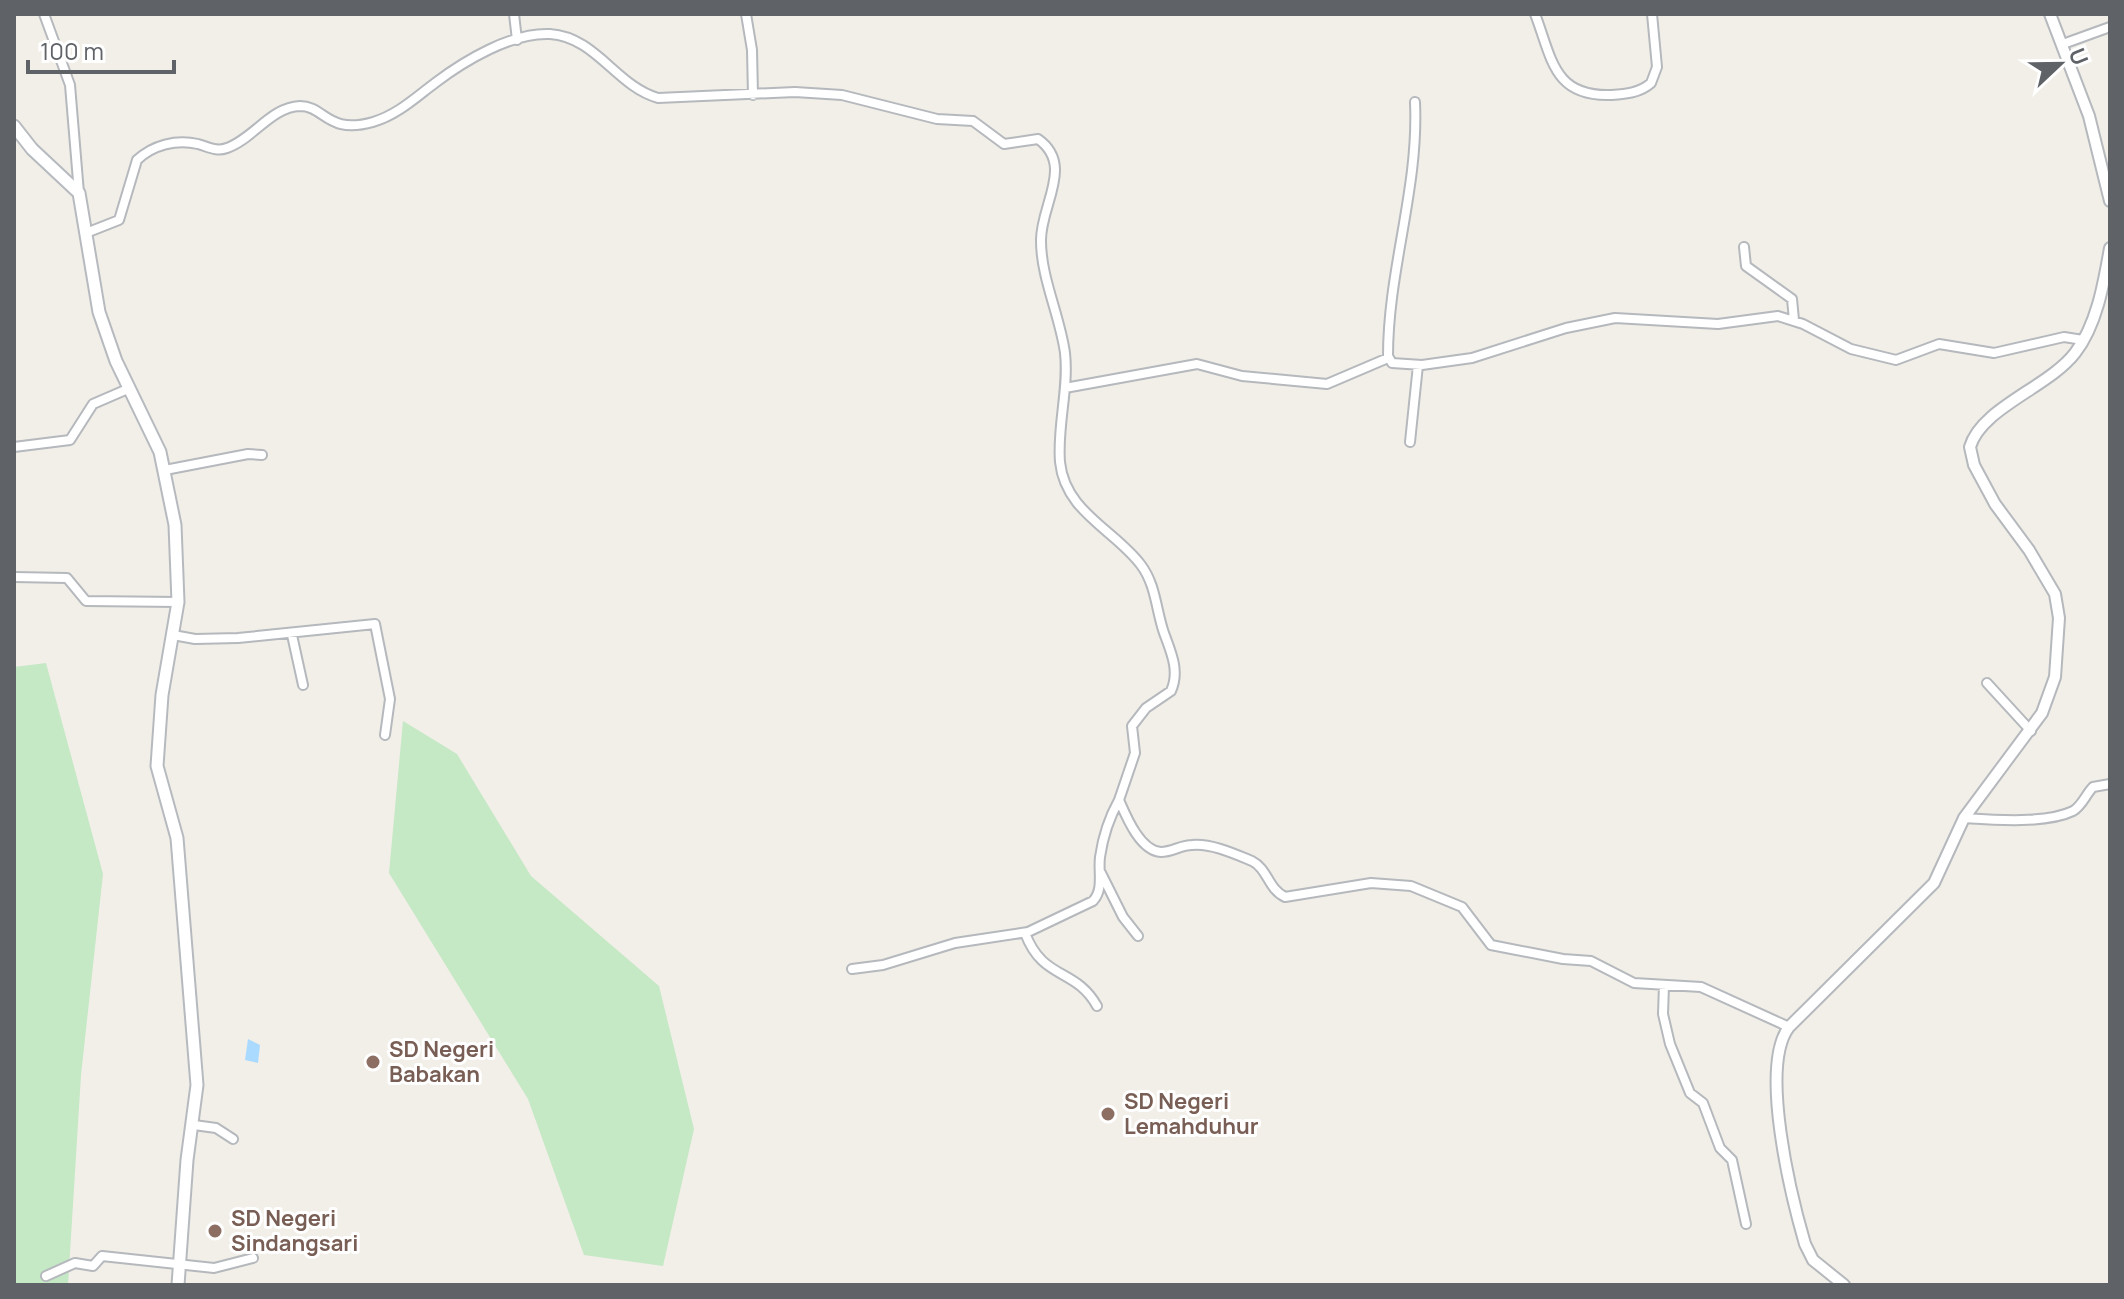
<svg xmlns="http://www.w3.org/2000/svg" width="2124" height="1299" viewBox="0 0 2124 1299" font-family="Manrope,sans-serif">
	<rect width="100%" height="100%" fill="#f1efe8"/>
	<path fill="#c5e8c5" d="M46 663 103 874 81 1075 68 1285H14V667Z
		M403 721 457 754 531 876 659 986 694 1129 663 1266 584 1255 528 1099 389 873Z"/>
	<path fill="#aadaff" d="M248 1039 260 1045 258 1063 245 1060Z"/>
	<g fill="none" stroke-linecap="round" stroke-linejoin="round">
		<g stroke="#b5b8bc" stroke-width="12">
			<path id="minor" d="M44 14 70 85 79 193
				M514 14 517 40
				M746 14 752 50 753 95
				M1535 14C1552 58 1553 97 1611 95 1625 94 1640 93 1651 83L1657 67 1652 14
				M2063 44 2110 27
				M1415 102C1419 189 1388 269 1388 356L1392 363 1422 365 1472 358 1566 328 1615 318 1718 324 1778 316 1803 324 1851 349 1896 360 1939 344 1994 353 2064 337 2083 340
				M86 233 119 220 137 160C153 145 176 139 198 144 209 147 216 152 227 148 253 139 271 107 300 106 325 106 327 135 373 122 397 115 415 98 435 83 464 61 512 32 550 34 596 37 616 86 658 98L795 92 842 95 937 119 973 121 1004 144 1038 139C1075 165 1040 206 1041 241 1041 278 1060 316 1065 353 1069 389 1057 426 1060 462 1065 512 1115 530 1141 565 1156 585 1156 610 1164 633 1171 652 1180 671 1171 691L1146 708 1132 726 1135 753 1119 800C1126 816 1140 851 1161 852 1172 852 1181 845 1192 845 1211 843 1235 854 1252 861 1268 869 1268 889 1285 897L1371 883 1411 886 1462 907 1491 945 1563 959 1591 961 1634 983 1701 987 1789 1027
				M1744 247 1746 266 1792 299 1794 320
				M1065 388 1197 364 1242 376 1327 384 1388 358
				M1410 442 1418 365
				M14 447 70 440 93 404 130 388
				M165 470 248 454 262 455
				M14 577 67 578 86 601 178 602
				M173 635 195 639 238 638 375 624 390 699 385 735
				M292 635 303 685
				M1987 683 2031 731
				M1964 818C1994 820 2046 824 2073 811 2082 806 2086 794 2093 787L2110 784
				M1101 873 1123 917 1138 936
				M1025 933C1043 981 1075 967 1097 1006
				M852 969 883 965 955 943 1028 932 1093 901C1104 889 1098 872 1100 857 1103 836 1109 818 1119 800
				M1664 985 1663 1014 1670 1044 1690 1093 1703 1103 1720 1148 1732 1160 1746 1224
				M194 1125 216 1128 233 1139
				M46 1276 75 1263 93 1266 102 1256 214 1268 253 1258"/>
		</g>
		<g stroke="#b5b8bc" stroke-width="14">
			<path id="tertiary" d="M2050 14 2089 116 2110 201
				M1844 1285 1813 1260 1805 1244C1791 1196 1759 1066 1789 1027L1934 883 1964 818 2042 713 2055 677 2059 618 2055 594 2029 550 1995 504 1974 465 1970 447C1981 408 2049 387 2075 353 2097 325 2104 282 2110 248"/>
		</g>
		<g stroke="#b6babf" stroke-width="15">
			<path id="secondary" d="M14 126 32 149 79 193 99 312 116 361 160 452 175 525 178 602 162 695 157 766 177 838 197 1085 187 1160 178 1285"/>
		</g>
		<use href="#minor" stroke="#fff" stroke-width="8"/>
		<use href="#tertiary" stroke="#fff" stroke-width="10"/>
		<use href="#secondary" stroke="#fff" stroke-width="11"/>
	</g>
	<g fill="#8d6e63" stroke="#fff" stroke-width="3">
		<circle cx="373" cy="1062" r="8"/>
		<circle cx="1108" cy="1114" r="8"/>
		<circle cx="215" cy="1231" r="8"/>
	</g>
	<g text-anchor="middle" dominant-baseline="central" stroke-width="6" stroke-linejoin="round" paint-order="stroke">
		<g font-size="22" font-weight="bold" fill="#785e54" stroke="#fff" text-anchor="start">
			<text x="389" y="1049">SD Negeri<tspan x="389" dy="25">Babakan</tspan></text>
			<text x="1124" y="1101">SD Negeri<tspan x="1124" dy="25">Lemahduhur</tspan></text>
			<text x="231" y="1218">SD Negeri<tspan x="231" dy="25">Sindangsari</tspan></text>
		</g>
	</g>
	<rect width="2124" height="1299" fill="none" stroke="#5f6368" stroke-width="32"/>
	<g transform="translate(2060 64) rotate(68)" stroke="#ffffff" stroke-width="6" paint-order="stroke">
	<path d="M0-6L14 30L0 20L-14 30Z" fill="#5f6368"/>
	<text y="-12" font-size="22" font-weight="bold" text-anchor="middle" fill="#5f6368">U</text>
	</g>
	<path d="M28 60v12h146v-12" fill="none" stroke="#5f6368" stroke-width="4"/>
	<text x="40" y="60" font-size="24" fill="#5f6368" stroke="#ffffff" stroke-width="6" paint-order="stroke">100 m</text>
</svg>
